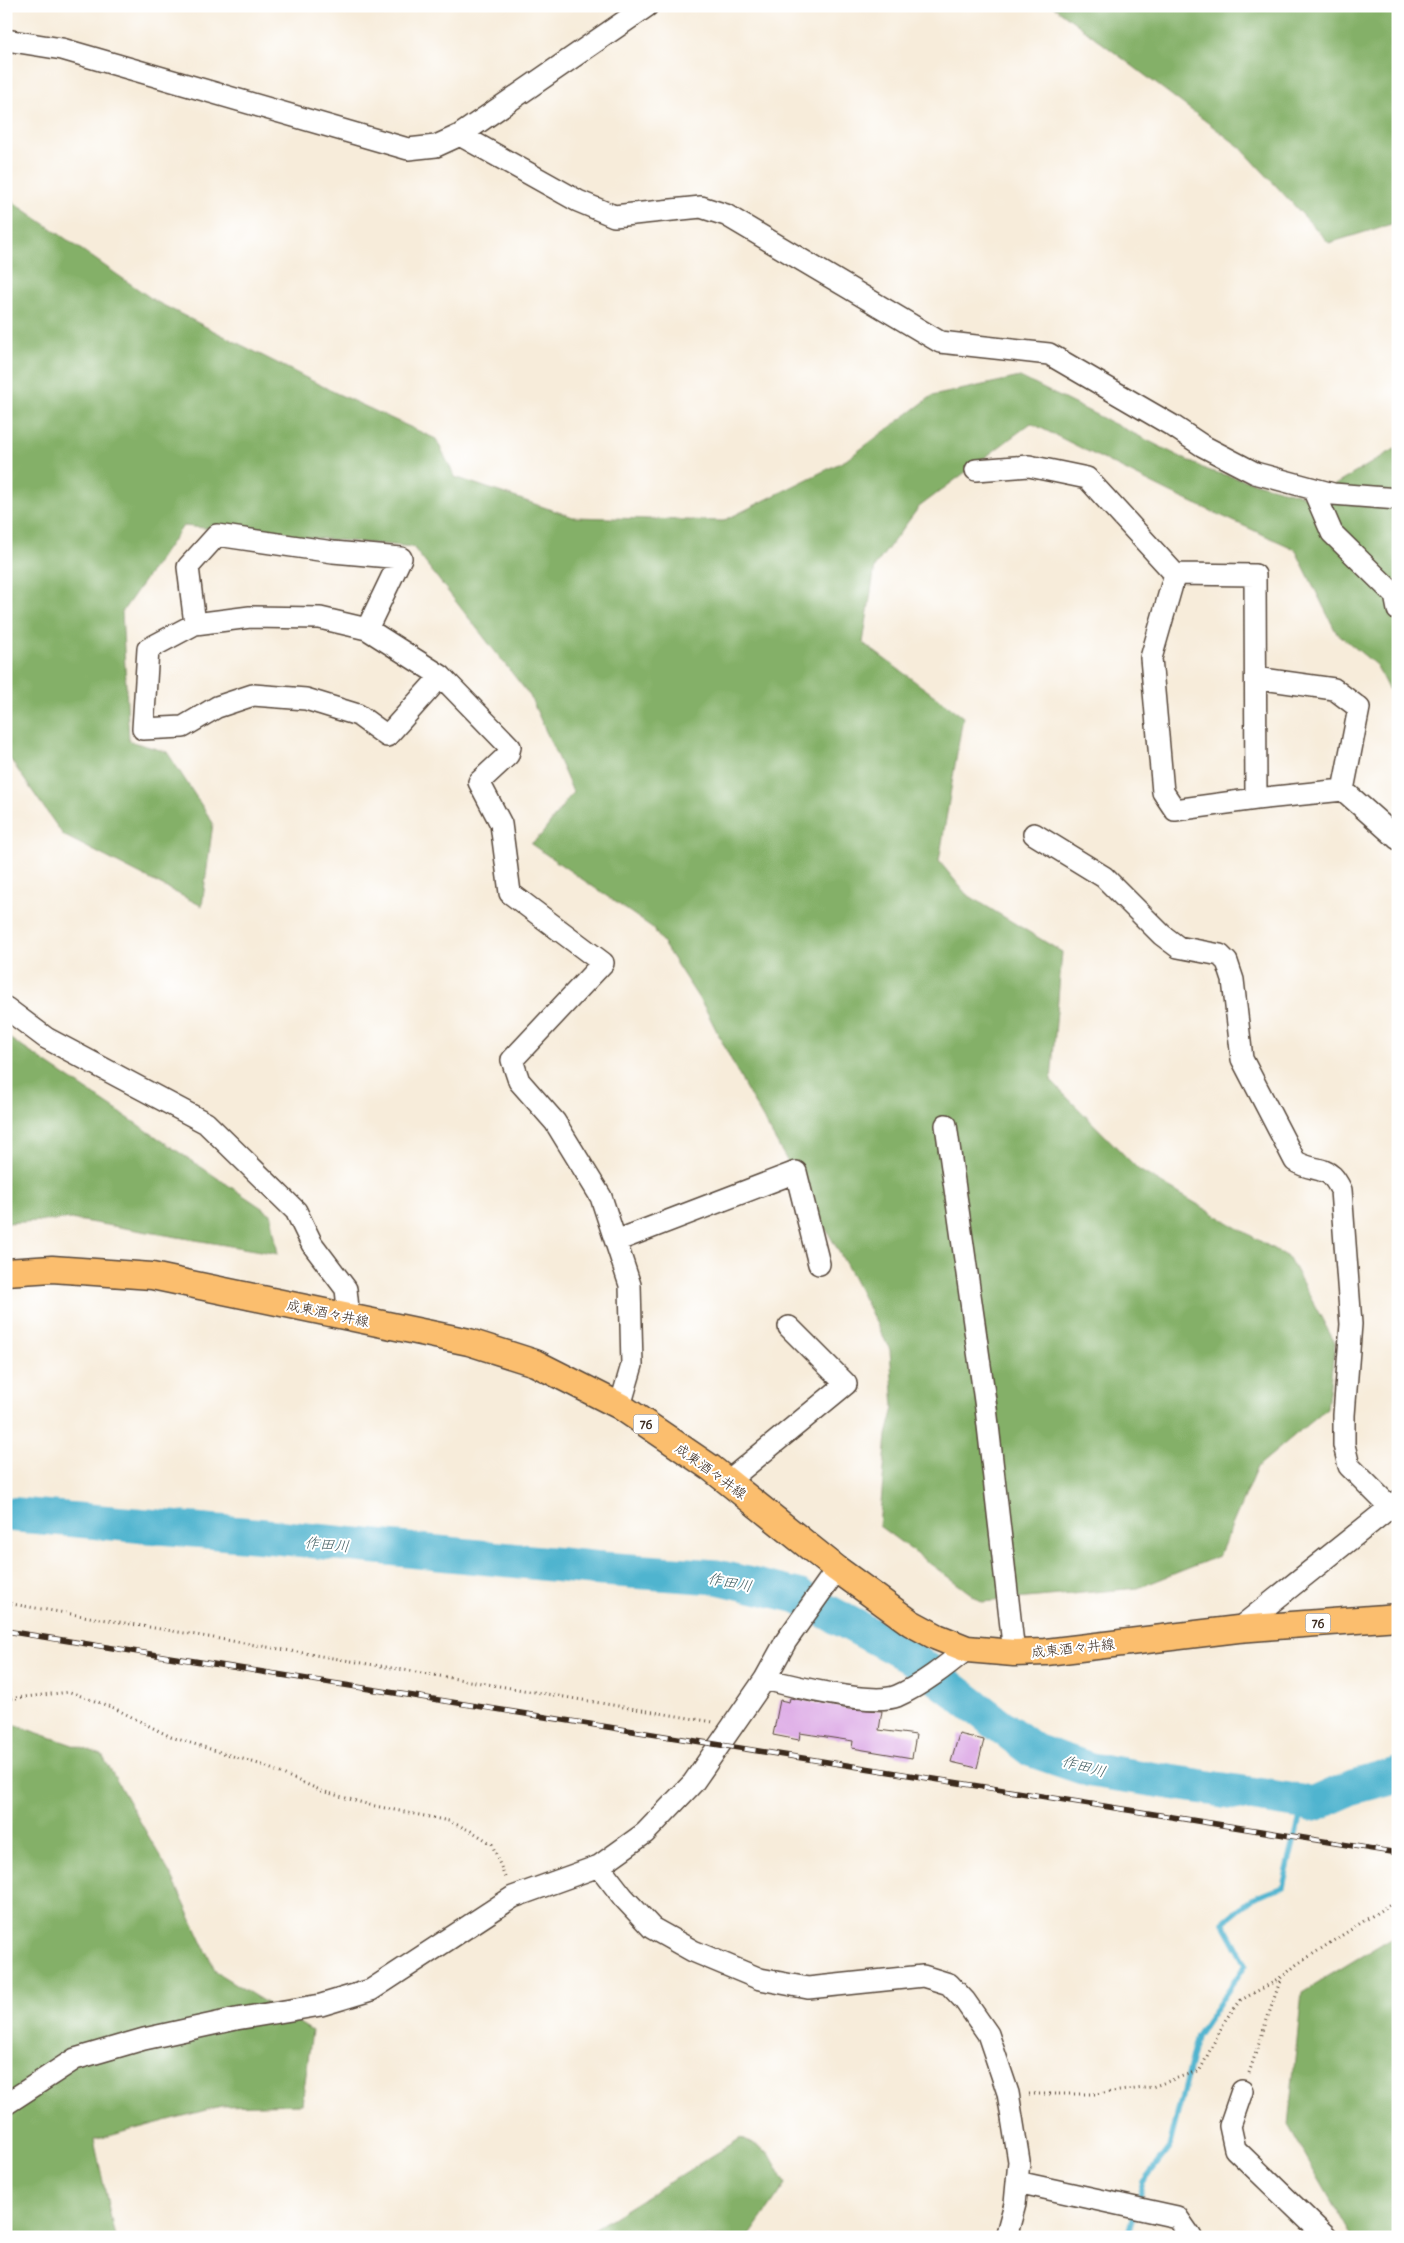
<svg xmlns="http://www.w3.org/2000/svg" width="1404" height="2243" viewBox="0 0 1404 2243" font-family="Delius,'Klee One',sans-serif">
	<rect width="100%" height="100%" fill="#fff"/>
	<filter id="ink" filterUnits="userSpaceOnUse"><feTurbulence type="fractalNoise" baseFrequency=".02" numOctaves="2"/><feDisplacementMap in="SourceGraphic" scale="10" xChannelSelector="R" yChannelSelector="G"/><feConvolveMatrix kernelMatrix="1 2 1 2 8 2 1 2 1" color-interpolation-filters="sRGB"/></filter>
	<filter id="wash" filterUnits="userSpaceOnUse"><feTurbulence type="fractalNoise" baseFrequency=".0096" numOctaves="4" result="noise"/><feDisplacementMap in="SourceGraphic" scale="20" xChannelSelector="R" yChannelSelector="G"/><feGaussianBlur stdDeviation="1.12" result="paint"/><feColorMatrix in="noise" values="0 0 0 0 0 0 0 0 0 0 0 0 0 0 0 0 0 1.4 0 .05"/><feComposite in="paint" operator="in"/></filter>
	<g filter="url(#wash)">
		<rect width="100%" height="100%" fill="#f7ecda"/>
		<path fill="#84b067" stroke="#606d42" d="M1053 6H1398V222L1329 243 1240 147Z
			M6 197 155 301 336 393 436 439 455 477 573 517 723 521 846 460 932 396 1020 377 1207 470 1313 498 1398 447V685L1388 689 1376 665 1336 632 1295 549 1171 493 1031 423 919 507 875 566 863 643 963 717 939 861 966 894 1062 952 1051 1081 1139 1170 1289 1258 1335 1343 1327 1408 1257 1467 1219 1556 1138 1588 982 1602 879 1526 887 1435 894 1408 890 1350 847 1266 745 1087 705 1008 653 928 531 844 542 834 573 792 530 696 413 547 183 526 122 612 129 741 167 752 213 823 202 906 63 835 6 753Z
			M6 1036 271 1214 278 1254 71 1219 6 1223Z
			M6 1722 102 1755 173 1879 216 1972 312 2031 302 2104 221 2106 94 2140 115 2237H6Z
			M1398 1934V2237H1352L1288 2125 1302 1992Z
			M741 2138 769 2153 786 2184 749 2237H581Z"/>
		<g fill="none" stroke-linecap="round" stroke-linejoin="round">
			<path stroke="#50b4cf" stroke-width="5.5" d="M1137 2203 1143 2182 1169 2148 1197 2036 1246 1964 1223 1922 1250 1900 1283 1887 1300 1817 1309 1805
				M1128 2237 1135 2212"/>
			<path stroke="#50b4cf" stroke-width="35" d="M6 1514 265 1536 602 1569 717 1577 798 1596 908 1655 1032 1750 1091 1770 1302 1802 1309 1805 1315 1804 1353 1787 1398 1775"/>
		</g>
		<g id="blocks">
			<path fill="#dca8e5" d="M790 1698 849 1709 882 1711 879 1730 916 1735 912 1758 852 1748 853 1741 800 1733 799 1740 773 1735 780 1700 789 1702Z
				M959 1734 984 1740 977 1768 951 1762Z"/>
		</g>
	</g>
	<g filter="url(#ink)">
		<use href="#blocks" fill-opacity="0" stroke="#57473a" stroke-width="1"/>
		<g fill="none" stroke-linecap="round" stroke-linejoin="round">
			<g stroke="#57473a" stroke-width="24">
				<path id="minor" d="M6 40 62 49 408 149 436 146 460 135 647 6
					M460 135 578 201 614 216 701 207 726 215 940 342 1049 354 1173 426 1203 446 1255 473 1333 494 1398 499
					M976 470 1029 466 1087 478 1175 574 1255 575 1256 799
					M1313 489 1332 533 1395 595 1398 610
					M1175 574 1151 658 1163 792 1175 810 1256 799 1343 790 1398 839
					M195 624 250 617 320 618 367 629 441 676 510 747 508 755 479 782 501 824 510 893 603 963 512 1060 519 1081 555 1122 601 1197 630 1285 632 1365 620 1406
					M367 629 401 558 333 552 217 535 188 567 195 624 148 649 143 729 183 727 217 707 253 695 306 699 358 715 387 736 441 676
					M1256 678 1334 689 1359 708 1343 790
					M1034 834 1104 877 1162 935 1178 947 1220 955 1227 962 1233 980 1242 1059 1295 1161C1308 1170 1323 1167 1332 1176 1336 1180 1339 1186 1341 1190L1351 1324 1344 1415V1445L1349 1466 1390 1507
					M6 1008 46 1038 206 1123 296 1211 312 1244 346 1289 349 1318
					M946 1125 986 1408 1014 1653
					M616 1241 796 1172 819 1264
					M728 1481 846 1384 789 1327
					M1238 1629 1398 1501
					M765 1679C792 1686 872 1706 897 1696 922 1685 946 1666 967 1649
					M599 1866 623 1897 652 1928 693 1951 760 1979 808 1988 923 1976 949 1984 965 2001 988 2034 1008 2093 1019 2161 1015 2204 1006 2237
					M1242 2091 1230 2126 1235 2149 1326 2237
					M6 2104 75 2059 144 2039 236 2019 321 2005 371 1990 513 1897 599 1866 645 1833 693 1783 765 1679 786 1641 837 1569
					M1017 2182 1177 2217 1191 2237"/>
			</g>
			<g stroke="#57473a" stroke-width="29">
				<path id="major" d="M6 1272 52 1269 152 1276 469 1342 535 1363 620 1406 711 1468 837 1569 911 1623 937 1637 967 1649 1014 1653 1046 1652 1238 1629 1398 1617"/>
			</g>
			<path stroke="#57473a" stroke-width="3" stroke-dasharray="1 4" stroke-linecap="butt" d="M6 1603 713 1722
				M6 1699 70 1692 114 1708 171 1737 262 1765 322 1791 370 1805 449 1821 473 1832 492 1844 506 1880
				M1249 2073 1281 1978 1296 1965 1398 1899
				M1029 2094H1095L1152 2087 1200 2070 1226 2019 1241 2000 1281 1978"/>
			<use href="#minor" stroke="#fff" stroke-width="21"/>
			<use href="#major" stroke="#fbbe6e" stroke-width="26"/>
			<g stroke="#3b2a1e" stroke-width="5.5">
				<path id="rail" d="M6 1631 1398 1853"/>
			</g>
			<use href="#rail" stroke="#fff" stroke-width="4" stroke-dasharray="11" stroke-linecap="butt"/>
		</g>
	</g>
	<g text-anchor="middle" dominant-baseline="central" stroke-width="4" stroke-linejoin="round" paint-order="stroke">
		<g fill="#fff" stroke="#766a62" stroke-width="1">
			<rect x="633.5" y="1414.5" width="25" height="19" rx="4"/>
			<rect x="1305.5" y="1613.5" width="25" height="19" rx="4"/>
		</g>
		<g font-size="12" font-weight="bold" fill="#3b2a1e">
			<text x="646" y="1424">76</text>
			<text x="1318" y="1623">76</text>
		</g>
		<g font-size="14" fill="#3b2a1e" stroke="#fff">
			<text transform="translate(328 1313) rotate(12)">成東酒々井線</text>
			<text transform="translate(711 1471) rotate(36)">成東酒々井線</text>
			<text transform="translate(1073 1648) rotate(-6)">成東酒々井線</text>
		</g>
		<g font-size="15" font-style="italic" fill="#436165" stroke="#fff">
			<text transform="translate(327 1544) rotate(5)">作田川</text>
			<text transform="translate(730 1582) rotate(11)">作田川</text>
			<text transform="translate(1084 1766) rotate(15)">作田川</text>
		</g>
	</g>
	<rect width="1404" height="2243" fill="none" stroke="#fff" stroke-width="25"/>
</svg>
